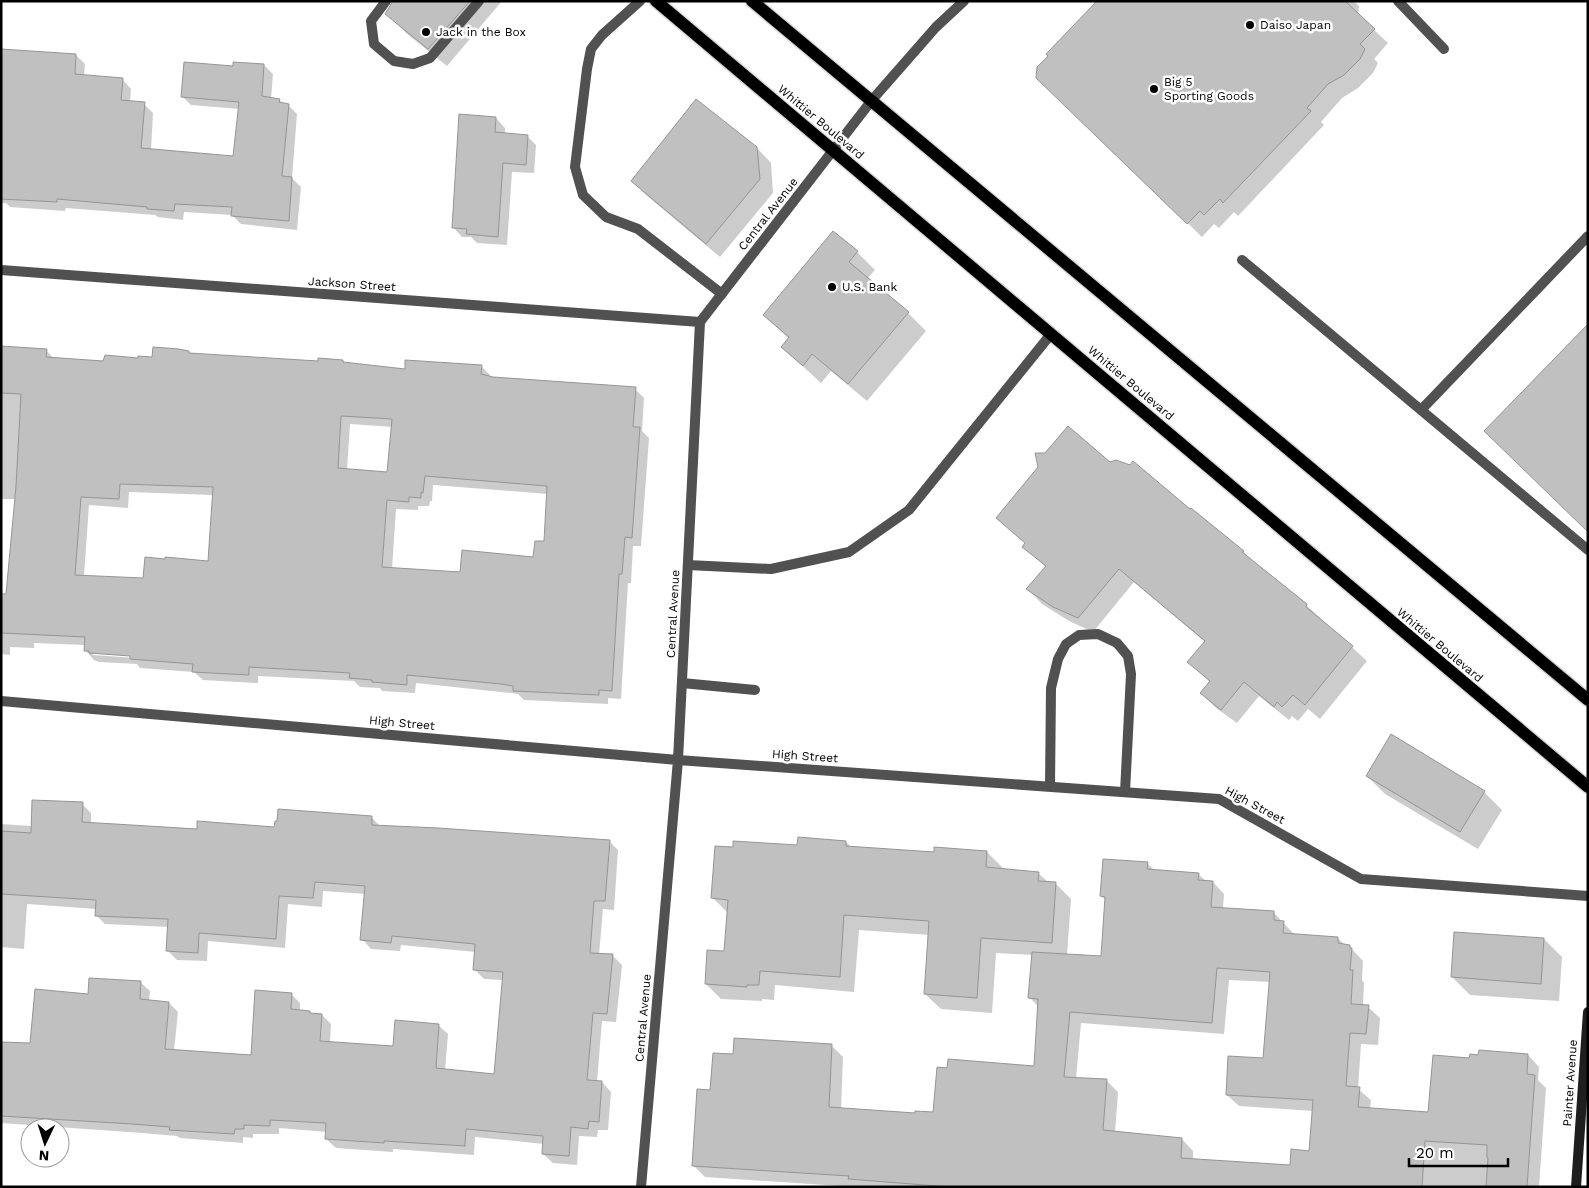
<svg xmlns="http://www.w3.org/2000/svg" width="1589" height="1188" viewBox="0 0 1589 1188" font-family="'Work Sans',sans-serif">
	<rect width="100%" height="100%" fill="#fff"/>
	<path fill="#0003" fill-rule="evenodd" d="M399 1H502L447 66 406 33 388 15Z
		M1099 1H1354L1359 6 1358 15 1388 43 1374 59 1378 63 1373 73 1358 88 1342 98 1321 122 1324 125 1238 216 1234 212 1219 228 1214 224 1202 237 1052 92Z
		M1 47 5 50 76 55 85 64 84 76 122 79 131 89 130 102 144 104 153 113 151 150 235 158 240 109 191 105 182 96 234 67 235 63 264 65 273 74 271 99 279 100 284 104 288 105 297 114 292 178 301 187 297 230 241 224 232 215 184 212 183 220 158 217 155 215 66 208 65 211 10 207 6 203H1Z
		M496 118 505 128V134L527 136 536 145 534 173 512 172 507 245 477 243 471 237H462L453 227Z
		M757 148 771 163 773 193 720 257 646 195 632 181Z
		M833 233 857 252 875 270 867 279 908 313 926 331 867 401 831 371 821 383 782 347 789 339 764 315Z
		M1 347 46 350 54 359 104 362 154 358 188 352 191 354 319 362 343 361 345 364 406 370 481 366 490 375V377L635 389 644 398 642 431 649 438 641 546H633L631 583H628L621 699 608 698V704L524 700 518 694 511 693 416 683 415 693 382 691 380 688 360 687 354 681 258 676V683L203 680 194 672 140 668 137 664 99 662 94 660 85 650V645L34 643V648L10 647V655L1 654V595L8 596 16 499H1ZM350 424 393 427 388 473 347 470ZM433 485 548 494 545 543 535 558 461 574 392 569 396 509 418 510V506H429L430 501H432ZM129 492 213 495 210 562 145 579 84 576 89 505 128 508ZM93 652 137 655 136 658 93 655Z
		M1109 464 1190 511 1243 551 1257 565 1306 605 1367 661 1320 719 1308 709 1298 721 1292 716 1289 720 1259 696 1237 723 1216 708 1201 693 1210 682 1189 662 1205 642 1134 582 1093 632 1069 621 1042 604 1028 589 1046 567 1024 547 1026 544 998 518Z
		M1367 776 1484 792 1502 810 1478 849 1385 794Z
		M82 804 91 813V824L198 830 276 828 372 818 380 826 609 841 618 850 614 910 603 909 599 955H612L622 965 616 1022 602 1021 597 1082H602L611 1092 608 1130H598L597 1137 579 1136 577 1165 553 1163 543 1154 544 1144 475 1137 474 1155 393 1149V1152L336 1148 326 1139 327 1132 279 1128V1134H253V1138L243 1137V1143L180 1138 177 1136 142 1133 1 1123V1043L31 1044 89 995 140 982 150 991 149 1001 169 1003 178 1012 174 1051 252 1057 291 994 300 1003V1011L322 1015 331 1024 330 1043 394 1047 438 1025 448 1034 445 1070 495 1075 503 980 484 979 474 969 476 952 401 945 400 951 371 949 362 939 366 894 323 891 322 907 288 904 285 948 208 941 207 961 177 960 168 951 169 927 105 924 96 915V909L27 904 24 949 1 947V824L32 826Z
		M846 842 851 847 935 853 987 852 1002 867V870L1038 873 1049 883 1056 884 1071 899 1067 955 1102 957 1106 900 1101 896 1147 863 1155 871 1198 874 1206 881 1213 882 1224 894 1223 909 1274 913 1295 935 1338 938 1345 945 1349 946 1363 961 1362 980 1364 983 1363 1006 1368 1007 1380 1018 1378 1045 1361 1044 1358 1089 1371 1100 1370 1109 1429 1113 1470 1059 1528 1055 1539 1067 1538 1080 1546 1088 1539 1187H856L705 1177 693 1165 711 1091 734 1055 832 1046 843 1057 841 1110 916 1115 934 1113 949 1069 1035 1068 1038 1006 1030 998 1033 955 996 953 992 1013 941 1009 925 994 930 935 859 930 854 992 775 985 774 1000 762 999V1001L721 999 706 984 725 952 728 913 713 898 798 846ZM1229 980 1271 982 1264 1059 1227 1095 1239 1106 1313 1111 1310 1152 1291 1166 1193 1160V1151L1182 1139 1115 1133 1118 1092 1106 1080 1076 1079 1081 1023 1224 1034Z
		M1544 939 1562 957 1559 1001 1470 995 1452 977Z"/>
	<path fill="#c0c0c0" stroke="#959595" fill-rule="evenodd" d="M393 1H470L428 49 385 14Z
		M1097 1H1345L1375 29 1360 44 1365 49 1360 59 1344 75 1328 84 1307 108 1311 111 1223 203 1220 199 1204 215 1200 211 1187 224 1036 78 1037 67 1048 56 1046 54Z
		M1 49 76 54 75 74 123 78 121 100 145 102 141 148 233 156 239 102 181 97 184 62 233 66V62L264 64 262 96 280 99 279 102 289 104 282 176 292 177 289 221 231 216 232 207 175 204 174 211 147 209V207L57 199V202L1 199Z
		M696 99 757 147 760 179 706 244 631 181Z
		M459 114 496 117 495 132 528 135 526 165 503 163 498 237 466 234 467 229 452 228Z
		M833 231 858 251 849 262 909 312 848 384 812 354 803 366 781 347 789 337 763 315Z
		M1588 324V532L1484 431Z
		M1 346 47 349 46 357 103 361 105 355 138 358V356L152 357 153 347 179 349 189 351V353L318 361V358L343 360V362L405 369V360L451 363 482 365 481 374 493 377 636 387 633 427H640L632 538 625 537 622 574H619L612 691 599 690V695L513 691V686L501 684 407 675V685L372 682V680L349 678 350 673 249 667V675L192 672 193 664 130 659V656L89 653V651H84L85 637 1 633V594H6L16 486 21 394 1 393ZM341 416 392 419 387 472 338 468ZM425 476 547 486 544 541H535L533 557 462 550 460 572 382 567 387 500 409 502V497L421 498V492L423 493ZM120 484 213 487 208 561 165 557V559L145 557 143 578 75 575 81 497 119 499Z
		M1068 426 1110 462 1116 460 1130 465 1133 461 1190 509 1191 508 1244 551 1242 552 1307 604 1306 607 1353 646 1305 705 1293 695 1282 707 1277 702 1274 707 1244 682 1221 710 1200 693 1210 681 1187 662 1205 641 1119 569 1078 618 1053 607 1026 589 1046 566 1022 547 1025 543 996 518 1038 467 1035 453H1045Z
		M1391 734 1485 791 1460 832 1366 776Z
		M32 800 83 802 82 822 197 829V821L274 827 275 821H277L278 809 372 816V825L438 828 610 840 605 901H594L590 953 613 954 607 1014 593 1013 587 1080 602 1081 599 1122 589 1121 588 1129 571 1127 569 1156 542 1154 543 1136 466 1129 465 1146 384 1141V1143L325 1139 326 1123 270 1120V1126L244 1125V1129H235L234 1134 169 1130 170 1127 132 1124 1 1116V1042L30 1043 35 989 88 994 89 978 141 981 140 999 169 1002 165 1049 251 1055 255 990 292 993 291 1009 310 1011V1013L322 1014 320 1041 393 1046 395 1020 439 1024 436 1068 494 1074 503 972 473 970 475 944 392 936 391 943 360 940 365 886 315 882 313 898 279 896 276 939 199 933 198 953 166 951 168 919 95 916 96 900 1 894V831L31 833Z
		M798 837 846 841V846L934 852V847L987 851 986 867 1039 872 1038 881 1056 882 1052 943 981 938 977 998 924 994 929 921 844 915 840 977 760 971 759 985H747V987L705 984 707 950 724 951 728 900 711 898 715 846 733 847V841L797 845Z
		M1103 859 1148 862 1147 869 1199 873 1198 880 1213 881 1211 907 1274 911V920L1284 921 1283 933 1338 937V943L1350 945V948H1352L1350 970H1353L1351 1004 1369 1005 1366 1034 1350 1033 1346 1086 1360 1087 1358 1107 1428 1112 1433 1055 1469 1058 1470 1054 1478 1055 1479 1050 1528 1054 1527 1074 1535 1075 1527 1187H1486L1488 1158H1487V1145L1425 1141 1422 1187H950L848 1179 849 1176 692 1166 697 1089 710 1090 713 1053 733 1054 734 1038 832 1044 829 1107 915 1113V1111L933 1112 937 1067 947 1068 948 1059 1034 1066 1038 999 1028 998 1032 952 1101 956 1105 897 1100 896ZM1217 968 1270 972 1263 1058 1228 1056 1226 1095 1313 1100 1309 1151 1291 1149 1290 1165 1181 1158 1182 1138 1103 1130 1107 1079 1064 1077 1070 1012 1212 1023Z
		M1454 932 1544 938 1541 984 1451 977Z"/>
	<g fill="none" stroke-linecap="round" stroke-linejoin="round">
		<g stroke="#dbdbdb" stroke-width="15">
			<path id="primary" d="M656 1 1588 787
				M752 1 1588 700"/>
		</g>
		<path stroke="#515151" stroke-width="10" d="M386 1 371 21 374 44 394 61 413 64 430 58 479 1
			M640 1 602 35 591 49 587 69 575 167 583 195 606 217 638 229 722 294
			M1398 1 1444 49
			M872 100 936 27 964 1
			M1242 260 1588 550
			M1421 410 1588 236
			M688 565 771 569 849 552 909 510 1051 334
			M682 683 755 690
			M1050 786 1051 688 1058 659 1066 644 1079 635 1098 634 1117 643 1128 656 1131 674 1125 792"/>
		<path stroke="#515151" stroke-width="10" d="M1 270 700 322
			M1 701 678 760 1219 799 1361 879 1588 896
			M641 1187 678 760 700 322 872 100"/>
		<path stroke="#1e1e1e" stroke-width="10" d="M1576 1187 1588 1012"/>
		<use href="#primary" stroke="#000" stroke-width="12"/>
	</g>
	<g fill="#000" stroke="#fff" stroke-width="2">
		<circle cx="1250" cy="25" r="5"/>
		<circle cx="426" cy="32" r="5"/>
		<circle cx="1154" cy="89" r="5"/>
		<circle cx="832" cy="287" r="5"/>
	</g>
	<g text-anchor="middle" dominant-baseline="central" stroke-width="5" stroke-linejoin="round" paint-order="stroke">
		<g font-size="12" fill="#000" stroke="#fff" text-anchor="start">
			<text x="1260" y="25">Daiso Japan</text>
			<text x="436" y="32">Jack in the Box</text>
			<text x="1164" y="82">Big 5<tspan x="1164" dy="14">Sporting Goods</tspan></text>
			<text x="842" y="287">U.S. Bank</text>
		</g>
		<g font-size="12" fill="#000" stroke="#fff">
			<text transform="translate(821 122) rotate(40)">Whittier Boulevard</text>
			<text transform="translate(768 214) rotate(-52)">Central Avenue</text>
			<text transform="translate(352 284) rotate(4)">Jackson Street</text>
			<text transform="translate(1131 383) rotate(40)">Whittier Boulevard</text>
			<text transform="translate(673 614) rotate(-87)">Central Avenue</text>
			<text transform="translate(1440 645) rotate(40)">Whittier Boulevard</text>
			<text transform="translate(402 723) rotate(5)">High Street</text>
			<text transform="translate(805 756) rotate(4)">High Street</text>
			<text transform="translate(1255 805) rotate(28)">High Street</text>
			<text transform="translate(643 1018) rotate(-85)">Central Avenue</text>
			<text transform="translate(1570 1083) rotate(-86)">Painter Avenue</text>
		</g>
	</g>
	<rect width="1589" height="1188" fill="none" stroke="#000000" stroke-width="5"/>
	<g transform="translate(45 1143) rotate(184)"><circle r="24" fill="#ffffff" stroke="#999999"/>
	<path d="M0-4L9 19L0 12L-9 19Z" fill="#000000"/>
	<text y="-8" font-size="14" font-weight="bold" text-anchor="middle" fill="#000000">N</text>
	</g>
	<path d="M1409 1158v8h99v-8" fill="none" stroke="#000000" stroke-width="2.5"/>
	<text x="1416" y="1158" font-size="15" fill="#000000" stroke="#ffffff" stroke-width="4" paint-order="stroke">20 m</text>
</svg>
